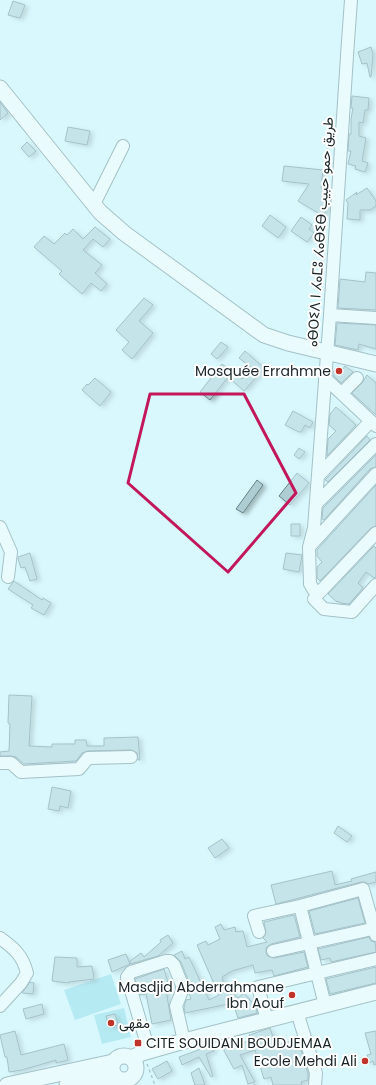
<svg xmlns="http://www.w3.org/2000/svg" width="376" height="1085" viewBox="0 0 376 1085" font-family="Poppins,Vazirmatn,'Noto Sans Tifinagh',sans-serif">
	<defs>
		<filter id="shadow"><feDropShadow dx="3.5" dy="2" stdDeviation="2" flood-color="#0004"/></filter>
	</defs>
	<rect width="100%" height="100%" fill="#d8f8fd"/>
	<path fill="#8cdae6" d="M111 974 121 1004 75 1020 64 990Z
		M124 1008 131 1037 102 1044 94 1015Z"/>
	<path fill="#aecdd2" stroke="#648186" filter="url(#shadow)" d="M13 1 25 5 20 18 8 15Z
		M371 47 373 54 371 77H370L367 63 362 64 358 52Z
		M352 96 369 98 368 110H365L363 123 359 122V136L366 138 362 161 368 163 365 172 355 169 356 166 348 164 351 151H348L349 134H351V119L353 108H351Z
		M0 102 8 113 0 120Z
		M68 127 90 131 87 145 65 141Z
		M27 142 36 151 29 157 21 148Z
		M284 166 323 170 321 188 330 194V204L323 216 298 201 309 184 282 181Z
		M367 188 376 201V206L370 210H360V220L347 219 348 203 346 200 357 192 356 195Z
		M270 215 286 227 278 238 262 226Z
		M301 217 312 225 309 229 314 233 307 242 291 231Z
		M95 227 110 239 103 247 93 239 83 250 102 265 95 273 107 284 101 291 91 283 82 294 59 274 62 271 34 247 44 236 54 244 65 233 67 235 73 229 83 239Z
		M366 272 376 273V310L338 308 340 279 365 282Z
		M144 298 153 305 139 321 153 333 132 359 122 350 129 342 116 330Z
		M337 323 376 325V349L359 344 358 350 335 345Z
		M221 342 228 347 217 359 211 354Z
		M245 351 264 368 244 391 228 377 210 400 200 392 222 364 242 379 252 368 239 358Z
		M338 366 343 369 345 366 353 372 341 383 333 375V372Z
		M367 375 376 383V415L352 393 362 383Z
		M95 378 111 392 100 406 82 390 87 384 88 385Z
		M336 407 356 425 327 456 328 439 336 431 329 425 330 414Z
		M293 411 313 422 310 428 305 425 301 432H299L285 425Z
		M367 436 370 440 328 482 325 480Z
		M299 448 305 452 299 459 294 455Z
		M376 455V467L370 469 324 520 322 519 323 508Z
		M297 473 309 483 290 505 279 496Z
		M257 480 263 485 243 513 236 509Z
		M376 485V526L371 528 320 581 317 578V567L322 562 317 556V550Z
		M291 524H300V536H291Z
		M374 546 376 548V578H374L366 572 358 583 363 588 349 604 340 603 338 601 337 602 328 594Z
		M30 553 37 579 30 581 25 567 21 568 18 559V557Z
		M286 553 302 555 299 572 283 569Z
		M14 581 42 600 43 598 51 603 44 615 31 608 33 605 8 589Z
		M9 695 32 696 29 746 52 747V744H75V740H86L87 746H104V738L138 737 140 760H138L137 753 131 750 88 751 82 753 76 761 24 764 16 757 12 756H0V752L9 751 10 724 8 723Z
		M52 787 71 791 68 808 60 806 59 811 48 809Z
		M338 826 352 836 347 842 334 833Z
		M222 839 229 848 215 858 208 848Z
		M332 871 335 885 352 881 351 879 376 872V882L368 884 365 882H361L276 904 271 885Z
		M358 898 365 923 315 934 309 911Z
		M294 915 300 937 271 944 266 948V953L268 956 274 958 304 952 308 967 274 976 272 970 255 973 253 965 232 971 222 977 223 979 222 980 238 998 244 993 256 1007 257 1013 238 1018 233 1003 185 1013 184 1007 186 1000 191 999 189 994V982L181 962 174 955 182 951 185 959 189 957 209 1000 219 995 197 945 206 941 208 945 220 939 215 927 221 924 224 930 235 927 236 932 243 931 247 947 267 942 263 938 266 933 264 922Z
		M168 935 173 943 158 956 130 964V961L141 953 144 957 161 942 160 940Z
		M369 937 371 941 375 942 376 952 331 962 330 958 321 960 318 949Z
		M126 954 130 964 112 972 108 960Z
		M55 957 77 958V967L92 966 94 979 69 982V983L52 981Z
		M376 967V983L330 994 326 979Z
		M164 969 170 989 166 990 171 1020 152 1024 146 994 140 995 135 979Z
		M30 982 34 983 33 994 22 993Z
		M42 1004 44 1014 26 1019 23 1009Z
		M115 1014 118 1025 109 1027 106 1016Z
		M270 1028 276 1046 294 1040V1038L297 1037 308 1074V1080L301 1082 302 1085H273L271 1077 264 1079 255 1050 240 1055 255 1082 248 1084 242 1065 234 1069 222 1047 233 1041 235 1045 251 1040 249 1035Z
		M15 1031 21 1055 64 1044 68 1060 56 1063V1060L22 1070 9 1072 7 1057H5L0 1035Z
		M376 1031V1064L374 1065 373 1061 369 1063 367 1055 371 1054 365 1033Z
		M212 1045 214 1051 206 1054 213 1076 211 1077 199 1057 182 1065 179 1057Z
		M167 1061 172 1071 158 1079 152 1069Z
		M199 1068 205 1085H195L191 1073Z"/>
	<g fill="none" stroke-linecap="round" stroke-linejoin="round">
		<g stroke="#627f84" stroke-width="14">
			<path id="minor" d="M351 0 348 41 330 315 314 528 309 547 310 584 317 595 314 599 324 609 352 612 376 585
				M94 204 123 146
				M330 315 376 318
				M325 378 376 426
				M342 393 357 378
				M318 476 371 421
				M316 504 376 444
				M0 527 11 552 8 577
				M310 546 376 474
				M317 595 376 533
				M0 763H11L21 772 79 769 88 758 131 757
				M300 906 325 1005
				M259 932 254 916 300 906 363 889 376 935
				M0 938C14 948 23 956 27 973L21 983 0 1006
				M273 951 376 928
				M297 1012 316 1073 315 1085
				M267 1020 258 987 376 959
				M149 1051 127 977 131 972 166 961H170L174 965 182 985V991L176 1006 184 1041"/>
		</g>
		<g stroke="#627f84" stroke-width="17">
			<path id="major" d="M0 88 100 212 124 233 264 335 288 343 376 364
				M112 1068a12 12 0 1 1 24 0a12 12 0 1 1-24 0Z
				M131 1058 142 1053 184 1041 376 992
				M7 1085 113 1062
				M67 1085 95 1079 116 1078"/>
		</g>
		<path stroke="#788d91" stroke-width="1.5" stroke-dasharray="3 3" stroke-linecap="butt" d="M147 1064 155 1085"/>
		<use href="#minor" stroke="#fff" stroke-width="12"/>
		<use href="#major" stroke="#fff" stroke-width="15"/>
	</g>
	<path d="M0 0H376V1085H0ZM150 394H244L296 493 228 572 128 483Z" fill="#d8f8fd" fill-opacity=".55" fill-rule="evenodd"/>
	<path fill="none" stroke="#c2185b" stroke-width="3" stroke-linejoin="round" d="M150 394H244L296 493 228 572 128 483Z"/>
	<g fill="#c03329" stroke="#fff" stroke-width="1.5">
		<circle cx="339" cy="371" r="4"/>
		<circle cx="292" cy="995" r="4"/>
		<circle cx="111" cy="1023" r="4"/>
		<rect x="134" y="1039" width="8" height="8" rx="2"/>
		<circle cx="365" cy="1061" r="4"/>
	</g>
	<g text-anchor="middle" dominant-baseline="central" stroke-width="4" stroke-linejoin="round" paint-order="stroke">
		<g font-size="14" fill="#182426" stroke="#fff">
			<text transform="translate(320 232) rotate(-86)">ⴰⴱⵔⵉⴷ ⵏ ⵃⴰⵎⵓ ⵃⴰⴱⵉⴱ طريق حمو حبيب</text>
		</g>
		<g font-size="14" fill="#182426" stroke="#fff" text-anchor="end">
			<text x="331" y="371">Mosquée Errahmne</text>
			<text x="284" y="987">Masdjid Abderrahmane<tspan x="284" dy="16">Ibn Aouf</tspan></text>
			<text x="119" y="1023" text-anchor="start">مقهى</text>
			<text x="146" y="1043" text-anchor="start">CITE SOUIDANI BOUDJEMAA</text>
			<text x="357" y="1061">Ecole Mehdi Ali</text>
		</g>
	</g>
</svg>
